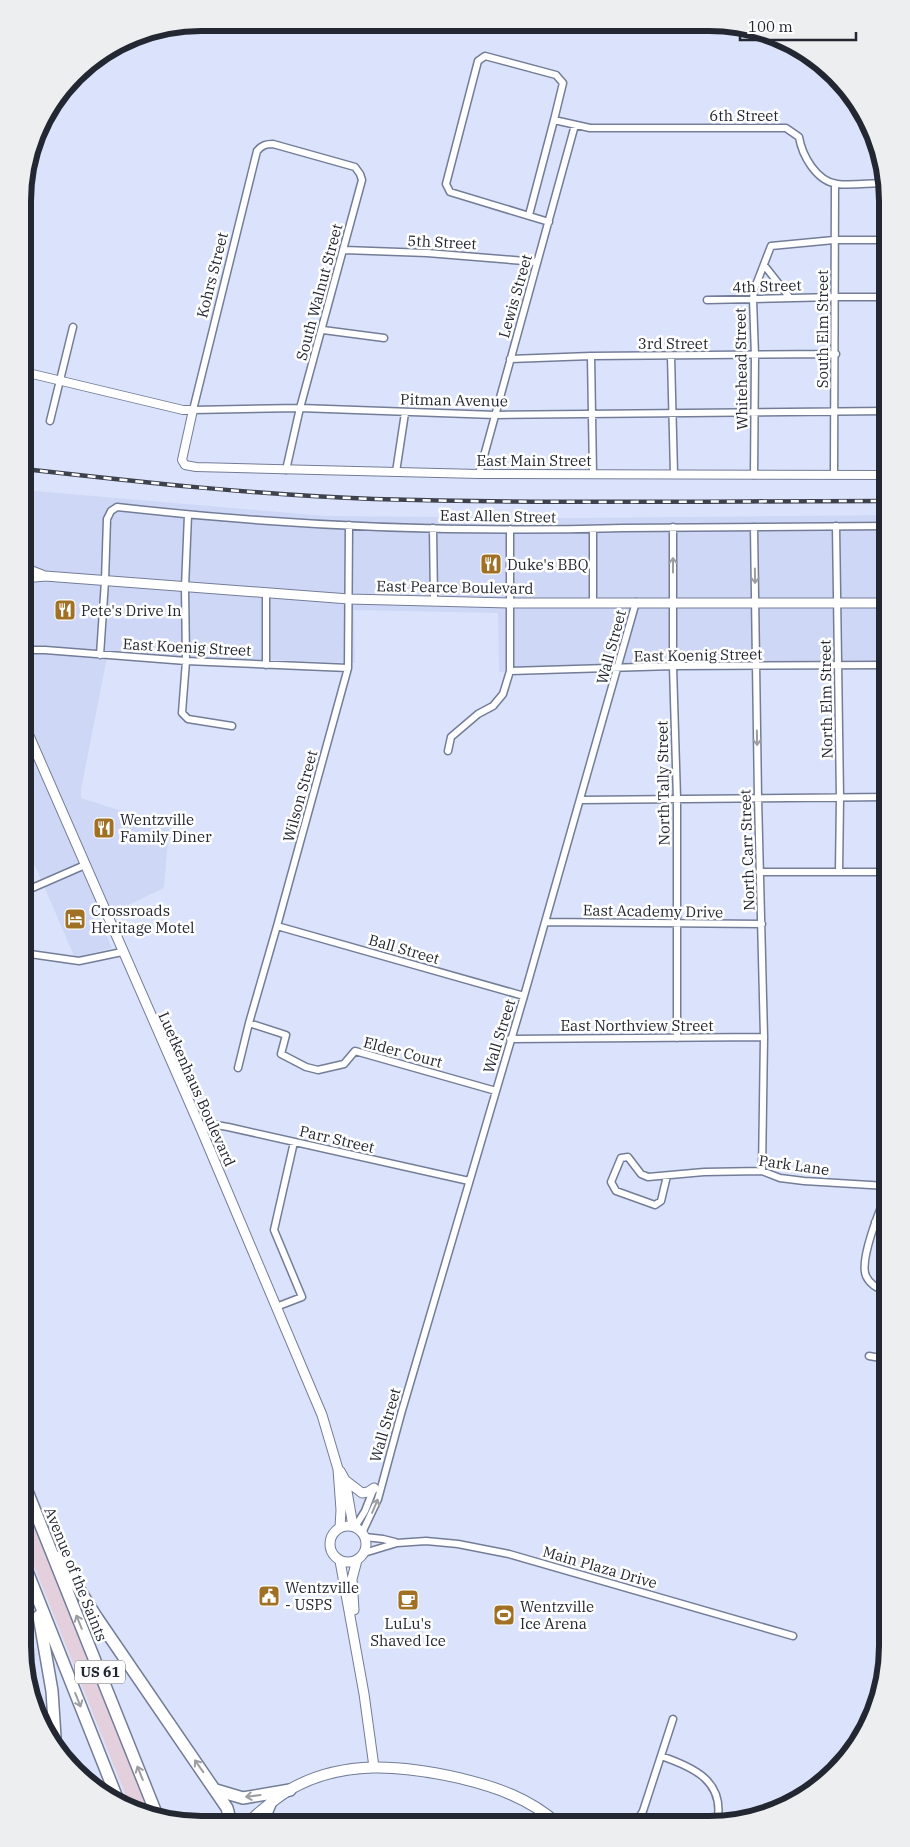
<svg xmlns="http://www.w3.org/2000/svg" width="910" height="1847" viewBox="0 0 910 1847" font-family="'IBM Plex Serif',serif">
	<rect width="100%" height="100%" fill="#dae3fb"/>
	<path fill="#ced8f6" d="M24 490 325 516 577 518 887 515V666H673L499 672 498 613 354 610 355 663 160 656 108 652 81 790V798L169 826 164 888 99 919 112 948 75 958 23 838Z"/>
	<path fill="#e4cfdd" d="M23 1494 152 1816 132 1811 23 1538Z"/>
	<g fill="none" stroke-linecap="round" stroke-linejoin="round">
		<g stroke="#747d98" stroke-width="9">
			<path id="minor" d="M529 215 554 120
				M549 222 450 192 446 184 478 61 485 56 556 75 563 83 554 120 590 128H786L799 137C802 155 816 181 837 184 852 186 869 183 885 183
				M344 250 427 253 537 262
				M764 265 790 298
				M707 300 835 297H887
				M323 330 384 338
				M591 356 593 474
				M671 356 674 474
				M510 359 591 356 836 354
				M50 421 73 327
				M286 470 300 408 362 180 360 174 355 167 273 144C266 144 262 145 257 151L193 410 300 408 495 415 887 411
				M396 472 405 413
				M479 474 575 125
				M754 475 755 356 753 299 754 290 771 246 834 240H887
				M834 475 835 184
				M188 515 185 587 186 661 182 713 188 719 232 726
				M836 526 840 798 839 872
				M673 527V666L677 799V1038
				M754 527 758 798 764 1037 762 1171
				M433 528 434 601
				M593 530V602
				M266 594V665
				M24 650H45L186 661 348 668
				M100 655 105 581 107 519 111 511 117 507C284 526 455 533 623 528L887 526
				M510 671 673 666 887 665
				M448 751 451 737 478 714 493 706 503 694 510 671V529
				M580 800 887 797
				M759 872H887
				M23 892 85 865
				M545 922 762 924
				M277 926 524 996
				M23 953 79 961 122 952
				M249 1023 286 1035 281 1054 306 1067 318 1070 344 1064 355 1051 496 1091
				M510 1039 764 1037
				M238 1068 249 1023 277 926 348 668 349 525
				M201 1129 216 1125 228 1127 469 1181
				M667 1176 661 1201 655 1205 616 1191 611 1182 621 1158 628 1157 641 1174 648 1177 704 1172 762 1171 780 1178 804 1181 887 1186
				M875 1222 887 1225
				M887 1292C878 1289 870 1285 866 1276 859 1260 880 1209 887 1193
				M276 1307 302 1297 274 1230 294 1142
				M869 1356 887 1359
				M355 1527 365 1511 374 1488
				M362 1533 378 1499 401 1414 524 996 636 602
				M365 1537 383 1539 395 1542
				M364 1553 397 1543 426 1541 458 1544 509 1554 793 1636
				M661 1756C693 1767 726 1781 717 1823
				M635 1824 643 1811 673 1719"/>
		</g>
		<g stroke="#747d98" stroke-width="10">
			<path id="tertiary" d="M24 372 183 410H193L182 460 185 465 196 467 479 474 887 475"/>
		</g>
		<g stroke="#747d98" stroke-width="11">
			<path id="secondary" d="M24 568 42 575
				M24 578 45 576 349 599 509 603H887
				M23 722 201 1129 322 1415 338 1469 341 1510 340 1527
				M340 1471 345 1480 353 1526
				M345 1480 362 1493 368 1492 374 1488
				M330 1544a18 18 0 1 1 36 0a18 18 0 1 1-36 0Z
				M340 1561 364 1694 374 1767
				M354 1610 352 1579 357 1560"/>
		</g>
		<g stroke="#747d98" stroke-width="12">
			<path id="primary" d="M247 1823C261 1811 274 1799 289 1790 342 1759 402 1765 459 1778 496 1787 529 1798 558 1824"/>
		</g>
		<g stroke="#747d98" stroke-width="14">
			<path id="motorway" d="M23 1481 158 1818
				M59 1557 95 1615 227 1808 231 1823
				M23 1561 119 1803
				M39 1616 52 1691 55 1737
				M216 1790 243 1798 290 1790
				M262 1823 270 1804"/>
		</g>
		<use href="#minor" stroke="#fff" stroke-width="6"/>
		<use href="#tertiary" stroke="#fff" stroke-width="8"/>
		<use href="#secondary" stroke="#fff" stroke-width="9"/>
		<use href="#primary" stroke="#fff" stroke-width="10"/>
		<use href="#motorway" stroke="#fff" stroke-width="11"/>
		<g stroke="#3e424f" stroke-width="4.5">
			<path id="rail" d="M24 469C140 482 257 495 374 499 545 504 717 501 887 501"/>
		</g>
		<use href="#rail" stroke="#fff" stroke-width="2.5" stroke-dasharray="8" stroke-linecap="butt"/>
	</g>
	<defs><path id="oneway-shaft" d="M-6 0H5M1.5-3L5.5 0L1.5 3" fill="none" stroke-width="1.6" stroke-linecap="round" stroke-linejoin="round" transform="scale(1.25)"/></defs>
	<g stroke="#9c9ea3">
		<use href="#oneway-shaft" transform="translate(673 565) rotate(-90)"/>
		<use href="#oneway-shaft" transform="translate(755 576) rotate(89)"/>
		<use href="#oneway-shaft" transform="translate(757 738) rotate(89)"/>
		<use href="#oneway-shaft" transform="translate(375 1506) rotate(-67)"/>
		<use href="#oneway-shaft" transform="translate(79 1622) rotate(-112)"/>
		<use href="#oneway-shaft" transform="translate(78 1700) rotate(68)"/>
		<use href="#oneway-shaft" transform="translate(199 1766) rotate(-125)"/>
		<use href="#oneway-shaft" transform="translate(140 1773) rotate(-112)"/>
		<use href="#oneway-shaft" transform="translate(253 1796) rotate(173)"/>
	</g>
	<defs>
		<g id="restaurant-square" transform="scale(1.125)"><rect x="-9" y="-9" width="18" height="18" rx="4" fill="#a07124" stroke="#fff"/><path d="M-5-6h1v4h1v-4h1v4h1v-4h1v5L-1.5 .5V6h-2V.5L-5-1ZM5-6V6H3V1.5H1.5Q1.5-4 5-6Z" fill="#fff"/></g>
		<g id="hotel-square" transform="scale(1.125)"><rect x="-9" y="-9" width="18" height="18" rx="4" fill="#a07124" stroke="#fff"/><path d="M-6-4.5h1.5V1H6V5H4.5V3h-9V5H-6ZM-4 0a1.8 1.8 0 1 1 3.6 0ZM.5 0V-2.5h3Q6-2.5 6 0Z" fill="#fff"/></g>
		<g id="civic-square" transform="scale(1.125)"><rect x="-9" y="-9" width="18" height="18" rx="4" fill="#a07124" stroke="#fff"/><path d="M-.6-6.5H3V-4.5H.6V-3L4-1V1h2V6H-6V1h2V-1L-.6-3ZM-1.2 2.5V6h2.4V2.5Z" fill="#fff"/></g>
		<g id="cafe-square" transform="scale(1.125)"><rect x="-9" y="-9" width="18" height="18" rx="4" fill="#a07124" stroke="#fff"/><path d="M-5.5-4.5H6V0H3Q3 3.5 0 3.5H-2.5Q-5.5 3.5-5.5 0ZM3-3.2v2h1.7v-2ZM-6 4.5H4V6H-6Z" fill="#fff"/></g>
		<g id="stadium-square" transform="scale(1.125)"><rect x="-9" y="-9" width="18" height="18" rx="4" fill="#a07124" stroke="#fff"/><path d="M0-5a6.5 5 0 1 0 0 10a6.5 5 0 1 0 0-10ZM-3.5-1.8h7v3.6h-7Z" fill="#fff"/></g>
	</defs>
	<g fill-rule="evenodd">
		<use href="#restaurant-square" x="491" y="564"/>
		<use href="#restaurant-square" x="65" y="610"/>
		<use href="#restaurant-square" x="104" y="828"/>
		<use href="#hotel-square" x="75" y="919"/>
		<use href="#civic-square" x="269" y="1596"/>
		<use href="#cafe-square" x="408" y="1600"/>
		<use href="#stadium-square" x="504" y="1615"/>
	</g>
	<g text-anchor="middle" dominant-baseline="central" stroke-width="5" stroke-linejoin="round" paint-order="stroke">
		<rect fill="#fff" stroke="#656870" stroke-width="1" x="75" y="1660.5" width="50" height="23" rx="4"/>
		<g font-size="14" font-weight="bold" fill="#232732">
			<text x="100" y="1672">US 61</text>
		</g>
		<g font-size="15" fill="#232732" stroke="#fff">
			<text x="744" y="115">6th Street</text>
			<text transform="translate(442 242) rotate(3)">5th Street</text>
			<text transform="translate(212 275) rotate(-76)">Kohrs Street</text>
			<text transform="translate(767 286) rotate(-2)">4th Street</text>
			<text transform="translate(319 292) rotate(-75)">South Walnut Street</text>
			<text transform="translate(515 296) rotate(-74)">Lewis Street</text>
			<text transform="translate(822 329) rotate(-90)">South Elm Street</text>
			<text x="673" y="343">3rd Street</text>
			<text transform="translate(741 369) rotate(-91)">Whitehead Street</text>
			<text transform="translate(454 400) rotate(1)">Pitman Avenue</text>
			<text x="534" y="460">East Main Street</text>
			<text transform="translate(498 516) rotate(1)">East Allen Street</text>
			<text transform="translate(455 587) rotate(1)">East Pearce Boulevard</text>
			<text transform="translate(187 647) rotate(3)">East Koenig Street</text>
			<text transform="translate(611 647) rotate(-75)">Wall Street</text>
			<text transform="translate(698 655) rotate(-1)">East Koenig Street</text>
			<text transform="translate(826 699) rotate(-91)">North Elm Street</text>
			<text transform="translate(663 783) rotate(-91)">North Tally Street</text>
			<text transform="translate(300 796) rotate(-75)">Wilson Street</text>
			<text transform="translate(747 850) rotate(-92)">North Carr Street</text>
			<text transform="translate(653 911) rotate(1)">East Academy Drive</text>
			<text transform="translate(404 949) rotate(16)">Ball Street</text>
			<text x="637" y="1025">East Northview Street</text>
			<text transform="translate(499 1036) rotate(-73)">Wall Street</text>
			<text transform="translate(403 1052) rotate(15)">Elder Court</text>
			<text transform="translate(197 1089) rotate(66)">Luetkenhaus Boulevard</text>
			<text transform="translate(337 1139) rotate(13)">Parr Street</text>
			<text transform="translate(794 1165) rotate(8)">Park Lane</text>
			<text transform="translate(385 1425) rotate(-74)">Wall Street</text>
			<text transform="translate(600 1567) rotate(16)">Main Plaza Drive</text>
			<text transform="translate(76 1574) rotate(68)">Avenue of the Saints</text>
		</g>
		<g font-size="15" fill="#232732" stroke="#fff" text-anchor="start">
			<text x="507" y="564">Duke's BBQ</text>
			<text x="81" y="610">Pete's Drive In</text>
			<text x="120" y="819">Wentzville<tspan x="120" dy="17">Family Diner</tspan></text>
			<text x="91" y="910">Crossroads<tspan x="91" dy="17">Heritage Motel</tspan></text>
			<text x="285" y="1587">Wentzville<tspan x="285" dy="17">- USPS</tspan></text>
			<text x="520" y="1606">Wentzville<tspan x="520" dy="17">Ice Arena</tspan></text>
			<text x="408" y="1623" text-anchor="middle">LuLu's<tspan x="408" dy="17">Shaved Ice</tspan></text>
		</g>
	</g>
	<path d="M0 0H910V1847H0ZM201 31H709A170 170 0 0 1 879 201V1646A170 170 0 0 1 709 1816H201A170 170 0 0 1 31 1646V201A170 170 0 0 1 201 31Z" fill="#edeeef" fill-rule="evenodd"/>
	<path fill="none" stroke="#232732" stroke-width="6" d="M201 31H709A170 170 0 0 1 879 201V1646A170 170 0 0 1 709 1816H201A170 170 0 0 1 31 1646V201A170 170 0 0 1 201 31Z"/>
	<path d="M740 32v8h116v-8" fill="none" stroke="#232732" stroke-width="2.5"/>
	<text x="748" y="32" font-size="15" fill="#232732" stroke="#ffffff" stroke-width="4" paint-order="stroke">100 m</text>
</svg>
